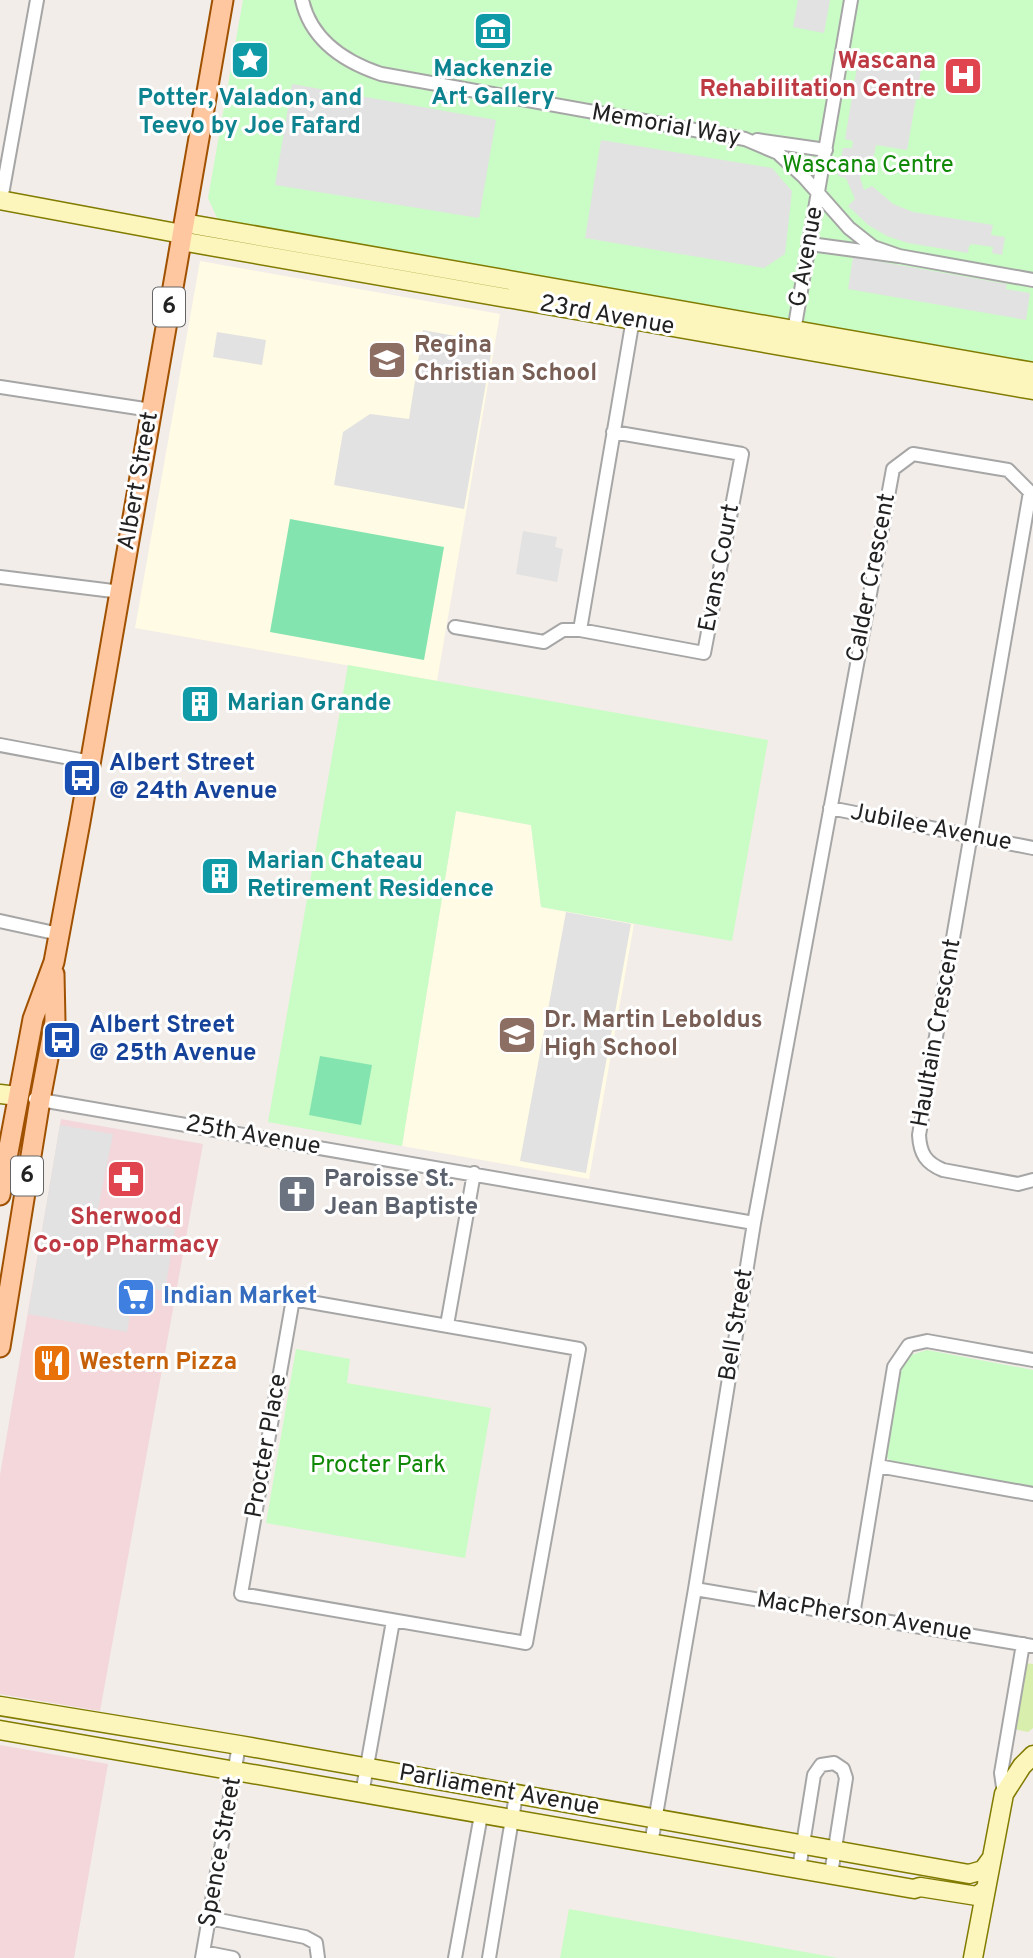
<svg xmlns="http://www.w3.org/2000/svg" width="1033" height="1958" viewBox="0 0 1033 1958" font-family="Overpass,sans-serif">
	<rect width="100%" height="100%" fill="#f2ede8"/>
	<path fill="#f3d7db" d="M61 1119 203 1144 100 1711 0 1694V1475Z
		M0 1745 108 1764 74 1958H0Z"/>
	<path fill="#fffbe4" d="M200 261 500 314 437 681 135 628Z
		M456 811 531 825 541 907 634 924 589 1179 402 1146Z"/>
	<path fill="#d7eead" d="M1025 1663 1033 1664V1728L1028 1732 1014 1729Z"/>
	<path fill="#cafcc5" d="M243 0H1033V362L218 220 208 198Z
		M348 665 768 740 732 941 541 907 531 825 456 811 402 1146 268 1122Z
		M296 1349 350 1359 347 1383 491 1408 465 1558 266 1523Z
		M927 1350 1033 1370V1490L893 1464 884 1454 900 1368 911 1355Z
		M569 1909 838 1958H560Z"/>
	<path fill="#84e4af" d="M290 519 444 547 424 660 270 632Z
		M320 1056 372 1065 361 1125 309 1115Z"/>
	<path fill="#e2e2e2" d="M798 0H830L824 33 793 27Z
		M858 61 913 71 914 69 921 70 907 150 876 145 870 176 864 174 860 177 864 190 872 186 893 204 913 212 993 225 991 235 1005 237 1002 255 992 253 993 247 972 244 969 246 968 253 908 243 887 236 868 225 848 206 855 199 846 178 838 176 843 148H852L853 141 845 139Z
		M292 84 496 120 479 218 275 185Z
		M601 140 772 168 792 191 785 254 764 268 585 238Z
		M853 257 1007 284 1006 289 1030 293 1026 320 848 289Z
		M423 330 493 343 464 509 334 485 343 432 370 414 409 419Z
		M217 332 266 340 262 365 213 357Z
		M523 531 557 537 555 547 563 549 557 582 516 574Z
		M566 912 631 924 586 1173 520 1161Z
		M60 1125 113 1134 97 1214 175 1229 165 1291 135 1286 127 1332 28 1314Z"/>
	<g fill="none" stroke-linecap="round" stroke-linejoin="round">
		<g stroke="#a6a6a6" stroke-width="16">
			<path id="street" d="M302 0C311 40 345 62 381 74L745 139 778 153 803 176 849 228 873 247 899 256
				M757 140 826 150
				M1 200 37 0
				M810 244 899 256 1033 280
				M793 337 851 0
				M0 387 151 410
				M0 577 121 592
				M455 627 544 642 563 630H580L704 653 742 454 613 432
				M580 630 634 313
				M0 745 91 762
				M830 808 1033 848
				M0 921 59 934
				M35 1099 754 1223
				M293 1299 579 1349 526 1643 241 1594Z
				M447 1325 474 1173
				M878 1466 1033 1494
				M695 1589 1033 1646
				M853 1615 894 1367 909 1345 927 1341 1033 1360
				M362 1794 393 1621
				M1004 1794 1001 1773 1023 1644
				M651 1844 695 1589 754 1223 893 469 913 454 1008 470 1030 492 919 1135C920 1154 926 1163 943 1170L1018 1184 1033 1180
				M799 1869 814 1775 821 1765 834 1763 843 1769 846 1778 831 1874
				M209 1918 305 1937 316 1943 318 1958
				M203 1952 233 1958
				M202 1958 239 1745
				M455 1958 481 1815
				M489 1958 516 1795"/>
		</g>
		<g stroke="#817b00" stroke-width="21">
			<path id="secondary" d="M0 200 182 234
				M184 223 1033 372
				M181 241 1033 390
				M0 1094 17 1096
				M0 1706 239 1745 969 1874 983 1870 991 1859
				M0 1730 914 1889 920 1887 977 1896 986 1889
				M973 1958 1004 1794 1022 1766 1033 1755"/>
		</g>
		<g stroke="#9f5100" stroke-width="23">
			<path id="primary" d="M0 1195 33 1019 54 962 80 822 223 0
				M0 1347 40 1100 55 1021 54 974"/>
		</g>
		<use href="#street" stroke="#fff" stroke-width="12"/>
		<use href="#secondary" stroke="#fdf6bc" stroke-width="18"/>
		<use href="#primary" stroke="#ffc7a0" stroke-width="19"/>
	</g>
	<defs>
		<g id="museum-square" transform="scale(2.0125)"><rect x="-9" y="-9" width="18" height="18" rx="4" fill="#0f9aa8" stroke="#fff"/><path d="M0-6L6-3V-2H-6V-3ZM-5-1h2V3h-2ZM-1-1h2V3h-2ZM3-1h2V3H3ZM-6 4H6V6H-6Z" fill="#fff"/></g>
		<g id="sight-square" transform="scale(2.0125)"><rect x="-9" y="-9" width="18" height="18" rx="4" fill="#0f9aa8" stroke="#fff"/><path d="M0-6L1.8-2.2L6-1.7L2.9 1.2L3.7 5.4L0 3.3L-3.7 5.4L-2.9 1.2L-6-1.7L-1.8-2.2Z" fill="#fff"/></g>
		<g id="hospital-square" transform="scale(2.0125)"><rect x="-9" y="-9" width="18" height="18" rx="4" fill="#e0444e" stroke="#fff"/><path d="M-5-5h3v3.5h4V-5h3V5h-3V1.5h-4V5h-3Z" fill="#fff"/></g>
		<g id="school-square" transform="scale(2.0125)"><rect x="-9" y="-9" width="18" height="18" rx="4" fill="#8d6e63" stroke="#fff"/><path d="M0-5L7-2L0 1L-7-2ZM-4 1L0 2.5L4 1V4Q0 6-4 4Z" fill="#fff"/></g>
		<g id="building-square" transform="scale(2.0125)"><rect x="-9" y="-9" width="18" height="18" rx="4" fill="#0f9aa8" stroke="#fff"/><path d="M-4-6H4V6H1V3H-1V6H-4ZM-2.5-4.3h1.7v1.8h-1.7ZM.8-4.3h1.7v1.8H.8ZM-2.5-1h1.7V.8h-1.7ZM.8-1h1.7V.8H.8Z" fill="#fff"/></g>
		<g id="bus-square" transform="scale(2.0125)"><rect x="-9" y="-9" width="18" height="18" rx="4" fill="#1a4fb4" stroke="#fff"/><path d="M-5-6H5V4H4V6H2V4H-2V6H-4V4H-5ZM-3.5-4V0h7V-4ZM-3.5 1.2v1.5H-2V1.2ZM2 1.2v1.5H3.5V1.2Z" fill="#fff"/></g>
		<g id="pharmacy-square" transform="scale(2.0125)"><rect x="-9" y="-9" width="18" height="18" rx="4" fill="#e0444e" stroke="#fff"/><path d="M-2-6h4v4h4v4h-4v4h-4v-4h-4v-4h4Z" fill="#fff"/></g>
		<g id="church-square" transform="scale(2.0125)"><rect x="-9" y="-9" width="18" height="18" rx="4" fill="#6b7280" stroke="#fff"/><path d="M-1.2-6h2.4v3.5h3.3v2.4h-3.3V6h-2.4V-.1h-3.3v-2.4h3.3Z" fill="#fff"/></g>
		<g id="supermarket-square" transform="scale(2.0125)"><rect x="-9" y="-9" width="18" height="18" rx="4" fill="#3f7fe0" stroke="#fff"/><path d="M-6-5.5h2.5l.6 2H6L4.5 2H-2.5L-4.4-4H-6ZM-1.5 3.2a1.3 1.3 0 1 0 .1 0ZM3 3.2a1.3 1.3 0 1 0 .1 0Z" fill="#fff"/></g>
		<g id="restaurant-square" transform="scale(2.0125)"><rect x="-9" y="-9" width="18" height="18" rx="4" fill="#e8710a" stroke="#fff"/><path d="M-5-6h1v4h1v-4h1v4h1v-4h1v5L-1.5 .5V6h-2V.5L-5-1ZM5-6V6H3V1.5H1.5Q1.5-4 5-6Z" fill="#fff"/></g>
	</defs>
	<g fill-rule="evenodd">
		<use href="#museum-square" x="493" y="31"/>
		<use href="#sight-square" x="250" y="60"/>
		<use href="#hospital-square" x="963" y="76"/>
		<use href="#school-square" x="387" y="360"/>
		<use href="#building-square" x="200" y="704"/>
		<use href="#bus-square" x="82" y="778"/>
		<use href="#building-square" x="220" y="876"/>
		<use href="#school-square" x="517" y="1035"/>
		<use href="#bus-square" x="62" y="1040"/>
		<use href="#pharmacy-square" x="126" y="1179"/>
		<use href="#church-square" x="297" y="1194"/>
		<use href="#supermarket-square" x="136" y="1297"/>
		<use href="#restaurant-square" x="52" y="1363"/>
	</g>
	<g text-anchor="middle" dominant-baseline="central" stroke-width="6" stroke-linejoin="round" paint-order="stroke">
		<g fill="#fff" stroke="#646464" stroke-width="2">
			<rect x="153" y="287.5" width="32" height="39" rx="5"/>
			<rect x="11" y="1156.5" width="32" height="39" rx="5"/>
		</g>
		<g font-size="23" font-weight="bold" fill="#222">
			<text x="169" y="307">6</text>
			<text x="27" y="1176">6</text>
		</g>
		<g font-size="24" font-weight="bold" fill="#be3a42" stroke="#fff" text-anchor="end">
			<text x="936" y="62">Wascana<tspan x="936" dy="28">Rehabilitation Centre</tspan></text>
			<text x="126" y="1218" text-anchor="middle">Sherwood<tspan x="126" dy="28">Co-op Pharmacy</tspan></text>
		</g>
		<g font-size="24" font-weight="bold" fill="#0d838f" stroke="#fff">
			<text x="493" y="70">Mackenzie<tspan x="493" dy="28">Art Gallery</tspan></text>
			<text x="250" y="99">Potter, Valadon, and<tspan x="250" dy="28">Teevo by Joe Fafard</tspan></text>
			<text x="227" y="704" text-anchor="start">Marian Grande</text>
			<text x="247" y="862" text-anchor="start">Marian Chateau<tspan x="247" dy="28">Retirement Residence</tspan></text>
		</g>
		<g font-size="24" fill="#222" stroke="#fff">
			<text transform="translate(666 126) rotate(10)">Memorial Way</text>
			<text transform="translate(807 257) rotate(-80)">G Avenue</text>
			<text transform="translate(607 316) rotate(10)">23rd Avenue</text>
			<text transform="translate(139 481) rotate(-80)">Albert Street</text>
			<text transform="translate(720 568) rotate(-79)">Evans Court</text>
			<text transform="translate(872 578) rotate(-79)">Calder Crescent</text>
			<text transform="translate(931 828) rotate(11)">Jubilee Avenue</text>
			<text transform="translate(937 1033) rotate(-80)">Haultain Crescent</text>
			<text transform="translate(253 1136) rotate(10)">25th Avenue</text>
			<text transform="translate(737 1325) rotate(-81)">Bell Street</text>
			<text transform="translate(267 1446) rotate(-80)">Procter Place</text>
			<text transform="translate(864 1617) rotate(9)">MacPherson Avenue</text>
			<text transform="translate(499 1791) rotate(10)">Parliament Avenue</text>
			<text transform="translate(221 1852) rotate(-80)">Spence Street</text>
		</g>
		<g font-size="24" fill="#108907" stroke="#fff">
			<text x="868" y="166">Wascana Centre</text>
			<text x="378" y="1466">Procter Park</text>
		</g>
		<g font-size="24" font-weight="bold" fill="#785e54" stroke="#fff" text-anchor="start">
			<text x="414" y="346">Regina<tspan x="414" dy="28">Christian School</tspan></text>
			<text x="544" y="1021">Dr. Martin Leboldus<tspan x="544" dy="28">High School</tspan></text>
		</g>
		<g font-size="24" font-weight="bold" fill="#164399" stroke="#fff" text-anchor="start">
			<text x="109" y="764">Albert Street<tspan x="109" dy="28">@ 24th Avenue</tspan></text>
			<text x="89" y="1026">Albert Street<tspan x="89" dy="28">@ 25th Avenue</tspan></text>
		</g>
		<g font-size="24" font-weight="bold" fill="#5b616d" stroke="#fff" text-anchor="start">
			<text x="324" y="1180">Paroisse St.<tspan x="324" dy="28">Jean Baptiste</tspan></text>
		</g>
		<g font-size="24" font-weight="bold" fill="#366cbe" stroke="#fff" text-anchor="start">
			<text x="163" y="1297">Indian Market</text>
		</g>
		<g font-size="24" font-weight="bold" fill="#c56008" stroke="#fff" text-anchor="start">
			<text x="79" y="1363">Western Pizza</text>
		</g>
	</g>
</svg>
